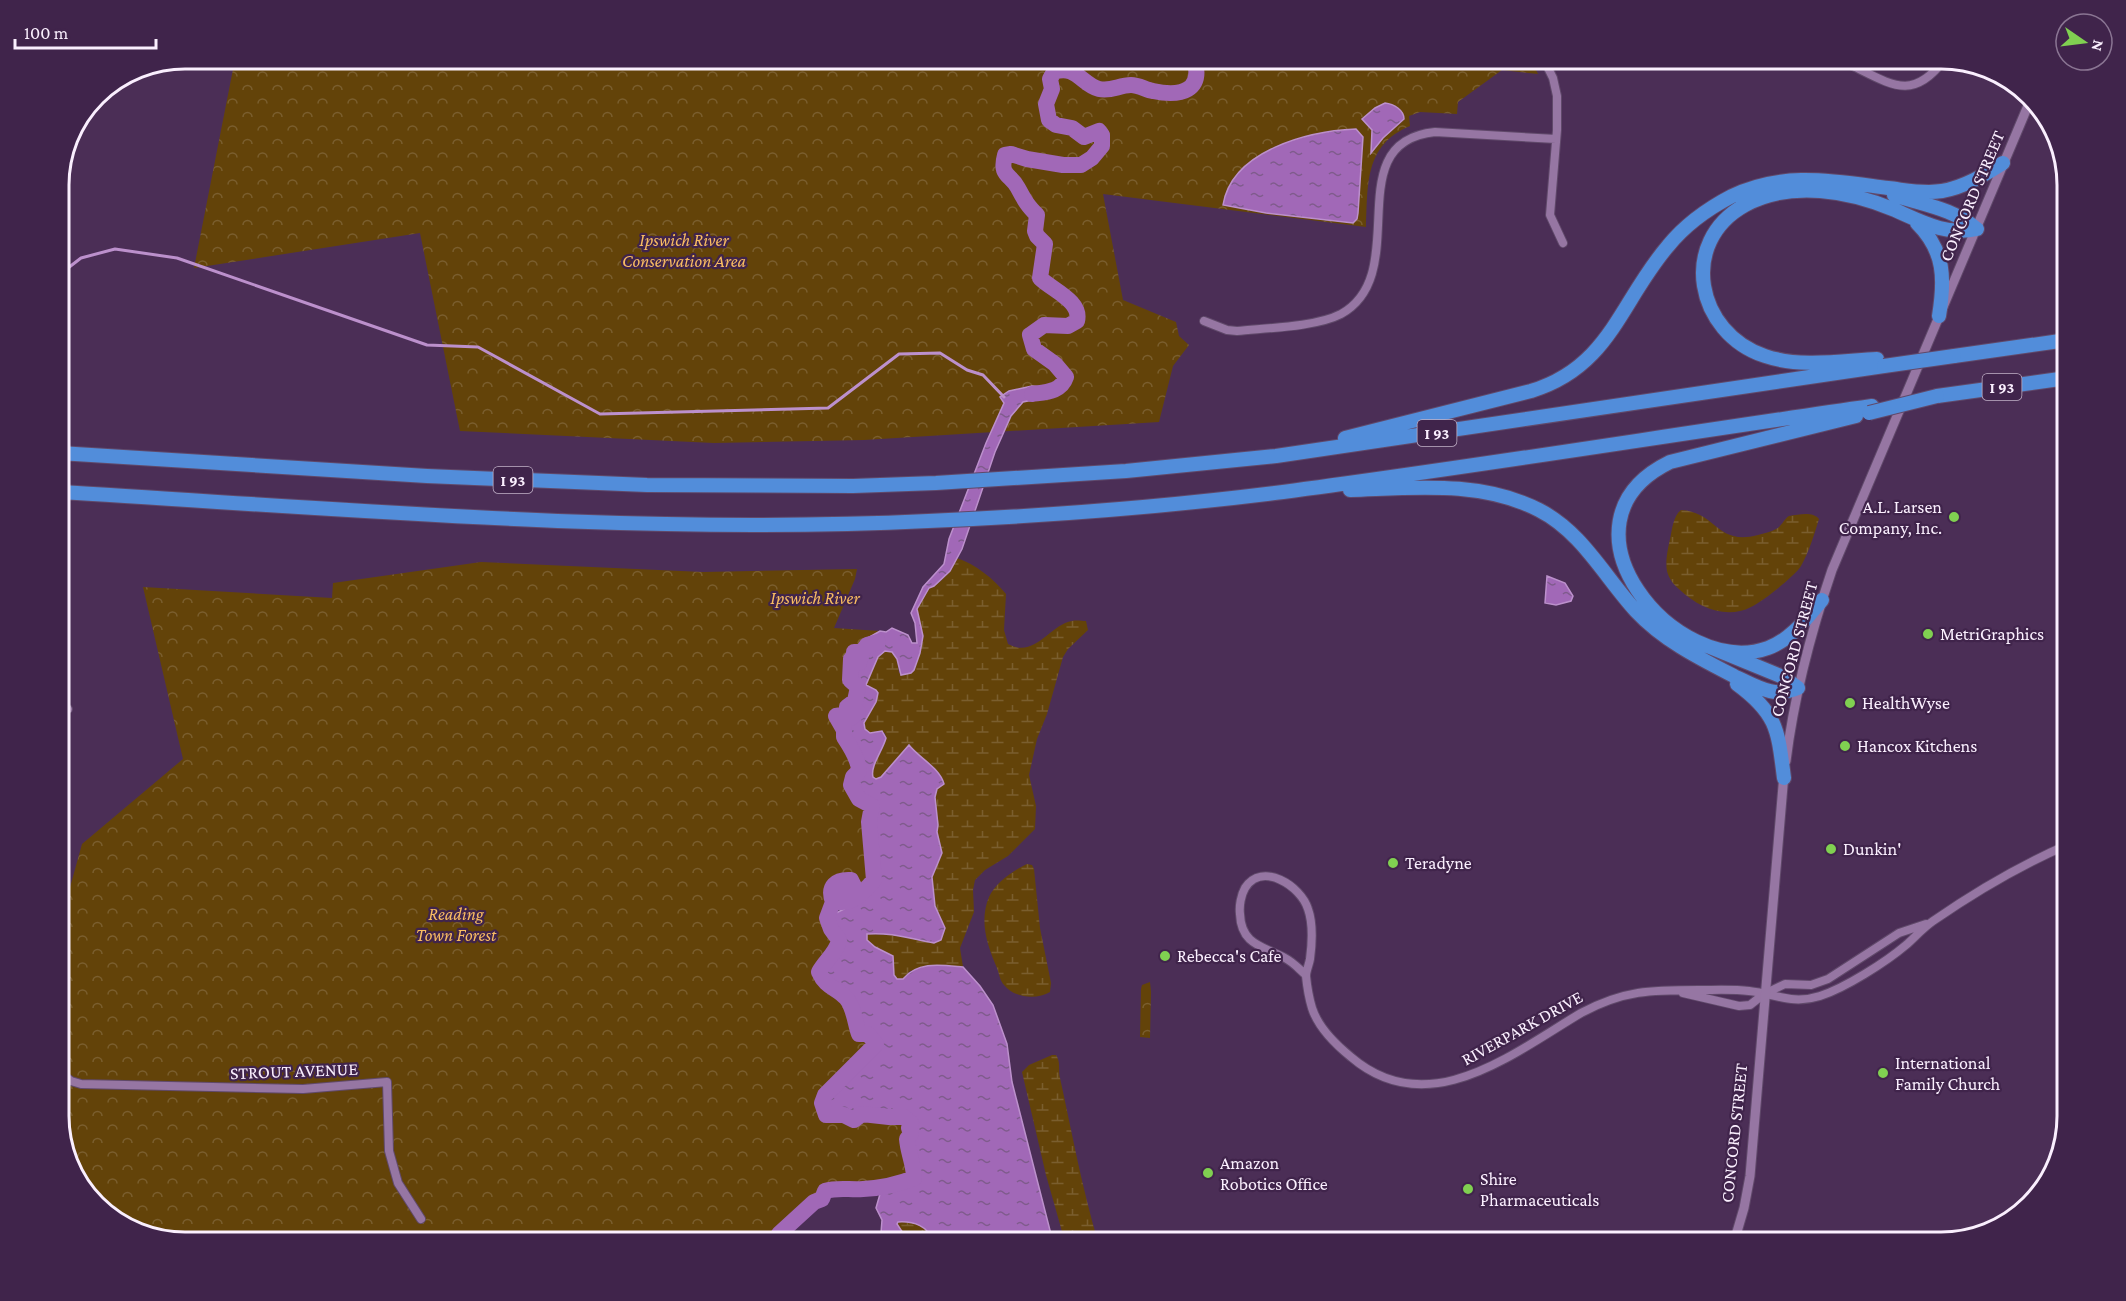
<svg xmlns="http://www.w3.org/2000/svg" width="2126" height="1301" viewBox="0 0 2126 1301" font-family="'Crimson Pro',serif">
	<defs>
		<pattern id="wetland-marsh" width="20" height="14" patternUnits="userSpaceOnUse" patternTransform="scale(1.5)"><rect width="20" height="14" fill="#634309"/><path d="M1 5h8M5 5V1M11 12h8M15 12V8" fill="none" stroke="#7a5e2e"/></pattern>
		<pattern id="park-crowns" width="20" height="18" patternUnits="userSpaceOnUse" patternTransform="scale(1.5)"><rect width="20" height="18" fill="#634309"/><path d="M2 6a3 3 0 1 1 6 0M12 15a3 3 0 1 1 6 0" fill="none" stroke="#7a5e2e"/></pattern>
		<pattern id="water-ripples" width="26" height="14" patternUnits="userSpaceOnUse" patternTransform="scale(1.5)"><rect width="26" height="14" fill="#a168b7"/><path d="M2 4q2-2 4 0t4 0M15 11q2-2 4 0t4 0" fill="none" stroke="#7f5b8c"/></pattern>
	</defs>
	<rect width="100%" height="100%" fill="#4b2e56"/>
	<path fill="url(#wetland-marsh)" d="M1681 510C1717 512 1716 546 1758 535 1764 533 1771 532 1776 529 1782 526 1784 519 1789 516 1799 515 1812 511 1819 519 1814 535 1809 552 1801 566 1795 576 1762 602 1751 607 1726 620 1698 607 1680 590 1674 585 1669 579 1667 571 1665 562 1668 548 1670 539 1672 530 1673 516 1681 510Z
		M957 558C975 564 994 579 1006 594L1004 630 1008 644C1035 659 1049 625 1072 621 1076 620 1082 621 1086 621L1088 630 1068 649 1063 657 1047 714 1037 739 1029 775 1036 806 1035 829 1008 856 985 870 975 880 973 890 974 912 960 948 963 967 941 965 910 971 903 979H897L894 975 892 956 875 947 867 940V934L904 935 920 941 945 928 935 906 932 877 941 853 937 832 938 825 935 797 937 788 944 784C940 768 919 758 909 745L881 777 876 780 873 777C870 762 888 749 885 733H870L865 730 864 723 876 702 878 693 876 690 866 685 878 657 885 651 892 652 897 659 899 673 914 670 920 653 922 638 917 609 929 588C942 584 950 570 957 558Z
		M1027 864 1032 865 1034 869 1040 928 1051 983 1050 992C1037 1000 1014 998 1004 985 1000 981 999 973 997 968 987 945 979 921 989 897 995 883 1014 870 1027 864Z
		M1052 1055H1056C1061 1062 1058 1070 1060 1078 1072 1133 1082 1188 1098 1242H1065L1046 1175 1022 1072 1029 1065Z
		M899 1222C913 1221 930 1226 932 1242H909C907 1235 900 1231 897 1224Z"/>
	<path fill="url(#park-crowns)" d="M1530 58 1538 74 1502 70 1458 102 1457 114 1420 112 1409 116 1410 126C1364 145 1368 185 1366 227L1103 194 1123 300 1176 322 1179 336 1189 345 1173 366 1159 422 864 440 714 443 460 431 420 233 194 268 235 59Z
		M481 562 703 572 857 569 855 579 834 628 880 631 873 636 862 652 856 651 861 657C858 669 839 674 858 687L855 701 848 709 853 708 858 712 851 718 836 717 844 730V737C850 746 859 760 859 771L855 774 867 802 872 806 869 836 874 880C865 890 855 905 840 902L838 896 854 886 851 880C836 878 827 887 833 902 824 917 829 926 839 940L838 947 824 963 831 988C854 1003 850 1009 859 1034H868L876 1041 875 1048 865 1055 822 1103 826 1115H844L857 1118 862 1114 904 1117 911 1123V1134L907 1139C908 1153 914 1164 914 1178 897 1185 881 1188 863 1189 849 1190 838 1187 825 1191L822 1199 814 1203 779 1233 780 1240 787 1242H185L122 1225 76 1179 59 1124V927L82 844 183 759 143 587 332 598 333 583Z
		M1150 982 1151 992 1150 1038 1140 1037 1141 989 1142 985Z"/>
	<path fill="url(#water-ripples)" stroke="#bc90cc" stroke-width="1.5" d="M1385 103C1394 104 1404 110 1404 119L1383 138 1371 153 1372 130 1362 119 1375 108Z
		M1356 129 1363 137 1358 213 1357 219 1353 223 1266 213 1223 205C1232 150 1309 131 1356 129Z
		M1032 386 1053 388 1052 396 1023 402 1011 416 995 452 962 549 950 571 934 586 929 588 917 609 923 636 920 653 914 670 911 673 901 675 897 659 892 652 885 651 878 657 866 685 876 690 878 693 876 702 864 723 865 729 870 733 882 731 886 738C883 750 870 766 873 777L876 779 881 777 909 745C919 758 940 768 944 784L937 789 935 797 938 825 937 832 942 853 932 877 935 906 945 928 941 940 934 943C911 939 891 932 867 934V940L875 947 893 956 894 975 897 979H903C918 961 941 965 963 967L980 986 993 1005 1007 1044 1012 1082 1053 1242H932C930 1226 913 1221 898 1222L897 1224 909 1242H891L881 1233 882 1220 876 1208 880 1194 914 1178C914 1164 908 1153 907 1139L911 1134 909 1128 911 1123 904 1117 862 1114 854 1120 844 1115H826L822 1103 825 1095 865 1055 875 1048 876 1042 868 1034H859C855 1023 854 1007 846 998 836 987 826 988 819 972 823 964 839 948 838 942 838 936 831 930 829 924L830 916 844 909 859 897 874 880 869 822 872 806 859 799 851 785 853 777 859 771C859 760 850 746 844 737V730L836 716 842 715 851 718 858 712 853 708 848 709 847 707 855 701 858 687 850 680 851 670 849 666 851 659 859 663 861 657 854 654V652H862L867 645 866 639 880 631 886 632 892 628 908 635 912 643H917L915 623 911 613 923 587 944 564 949 539 986 443 1004 403 1000 397 1009 391Z
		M1547 576 1565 583 1573 596 1571 601 1556 605 1545 603Z"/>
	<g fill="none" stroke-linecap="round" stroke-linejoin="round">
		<path stroke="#bc90cc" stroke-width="3" d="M59 275 81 258 115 249 177 258 427 345 478 347 600 414 828 408 899 354 940 353 967 370 983 375 1004 397"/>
		<path stroke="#a168b7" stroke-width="16" d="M1032 394C1046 392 1061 392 1066 377L1055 364 1034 349 1030 335 1044 325 1068 326 1077 321C1082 301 1052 290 1040 278L1045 244 1037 236 1035 231 1037 215C1027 205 1025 201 1018 188 1011 174 999 177 1005 155L1011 154 1027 159 1063 165H1081L1092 158 1102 146V135L1099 131 1084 137 1072 128 1056 125 1049 120 1046 104 1052 89 1050 79 1054 72C1076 64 1082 85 1099 89 1111 92 1119 85 1131 85 1139 85 1146 90 1153 91 1181 97 1204 91 1194 58
			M787 1242 780 1240 779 1234 814 1202 822 1199 825 1191C838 1187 849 1190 863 1189 881 1188 897 1185 914 1178 914 1164 908 1153 907 1139L911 1134 909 1128 911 1123 904 1117H889L862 1114 854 1120 844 1115H826L822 1103 825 1095 876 1044 868 1034H859C855 1023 854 1007 846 998 836 987 826 988 819 972 825 961 837 952 839 940L831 929 827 918 833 902C827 886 836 879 851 880L854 886 846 892 840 893 838 898 840 902C856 903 864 891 874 880L869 822 872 806 859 799 851 785 853 777 859 771C859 760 850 746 844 737V730L836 716 842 715 851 718 858 712 853 708 848 709 847 707 855 701 858 687 850 680 851 659 859 663 861 657 854 654V652H862L867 645 878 642"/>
		<g stroke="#60496a" stroke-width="10">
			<path id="minor" d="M1543 58 1553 78 1557 96V130L1550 215 1563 243
				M1853 66C1892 85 1913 101 1944 60
				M1204 321 1227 330 1237 331C1266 328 1316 327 1341 314 1415 273 1336 142 1435 132L1556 139
				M59 712 68 709
				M1306 975C1299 969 1293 962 1285 958 1262 946 1241 944 1240 914 1239 906 1241 895 1245 888 1262 861 1301 886 1308 909 1313 923 1312 944 1310 959 1309 965 1306 971 1306 976 1307 986 1309 998 1312 1008 1318 1027 1335 1044 1351 1057 1428 1123 1512 1054 1581 1013 1624 990 1651 990 1699 990 1715 990 1733 989 1749 991 1776 994 1792 1005 1820 996 1845 988 1886 962 1906 945 1915 937 1923 928 1933 921 1975 892 2021 865 2067 845
				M1683 993 1739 1006 1750 1005 1764 994 1785 984 1811 985 1828 979 1899 933 1926 924
				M59 1072 71 1081 81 1084 303 1089 387 1082 389 1151 398 1183 421 1219"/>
		</g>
		<g stroke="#60496a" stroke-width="11">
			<path id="tertiary" d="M1786 761C1794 696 1811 632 1832 570L2030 101
				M1734 1242 1744 1208 1750 1176 1784 774"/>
		</g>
		<g stroke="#60496a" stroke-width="16">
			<path id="motorway" d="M1894 195C1924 205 1952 208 1977 229
				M1917 223C1945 251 1945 279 1939 316
				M1954 356 2067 340
				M1877 359C1841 361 1800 368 1765 356 1696 333 1678 242 1745 205 1791 180 1850 191 1895 210 1922 222 1947 236 1977 229
				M1937 396 2067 378
				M1345 438 1531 391C1610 367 1620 302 1668 246 1685 225 1707 209 1732 196 1784 171 1833 181 1888 188 1906 190 1923 194 1942 191 1965 187 1984 175 2003 163
				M59 453 427 476 647 485 853 486 936 483 1126 471 1276 456 1884 366
				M1350 490C1413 488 1480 480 1539 510 1582 532 1604 576 1636 611 1663 640 1699 658 1734 676 1756 686 1774 699 1798 688L1783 677 1710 647
				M59 492C348 509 638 535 928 521 1046 516 1165 507 1283 492 1480 466 1676 434 1872 406
				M1822 600C1806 619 1792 639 1768 648 1676 681 1545 523 1670 462L1856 416
				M1737 684C1778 714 1778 731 1784 778"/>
		</g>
		<use href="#minor" stroke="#9676a3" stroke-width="8"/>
		<use href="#tertiary" stroke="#9676a3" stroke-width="9"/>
		<use href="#motorway" stroke="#528dda" stroke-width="14"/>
		<g stroke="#60496a" stroke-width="16" stroke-linecap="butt">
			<path id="motorway-bridge" d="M1884 366 1954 356
				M1869 413 1937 396"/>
		</g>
		<use href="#motorway-bridge" stroke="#528dda" stroke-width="14"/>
	</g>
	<g fill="#80d051" stroke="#40244b" stroke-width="2">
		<circle cx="1954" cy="517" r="6"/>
		<circle cx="1928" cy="634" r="6"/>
		<circle cx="1850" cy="703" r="6"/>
		<circle cx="1845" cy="746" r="6"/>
		<circle cx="1831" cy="849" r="6"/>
		<circle cx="1393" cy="863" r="6"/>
		<circle cx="1165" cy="956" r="6"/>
		<circle cx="1883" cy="1073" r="6"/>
		<circle cx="1208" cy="1173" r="6"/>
		<circle cx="1468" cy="1189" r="6"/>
	</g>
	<g text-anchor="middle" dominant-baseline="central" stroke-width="4.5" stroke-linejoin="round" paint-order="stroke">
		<g fill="#40244b" stroke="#c2b2c8" stroke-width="1.5">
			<rect x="1982.5" y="374" width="39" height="26" rx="4.5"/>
			<rect x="1417.5" y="420" width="39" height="26" rx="4.5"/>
			<rect x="493.5" y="467" width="39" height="26" rx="4.5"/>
		</g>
		<g font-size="16" font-weight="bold" fill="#faeffe">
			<text x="2002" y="387">I 93</text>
			<text x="1437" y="433">I 93</text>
			<text x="513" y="480">I 93</text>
		</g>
		<g font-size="18" fill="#faeffe" stroke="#40244b">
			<text transform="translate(1972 196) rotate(-67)">CONCORD STREET</text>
			<text transform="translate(1794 649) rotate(-75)">CONCORD STREET</text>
			<text transform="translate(1522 1028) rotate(-29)">RIVERPARK DRIVE</text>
			<text transform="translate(294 1071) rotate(-2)">STROUT AVENUE</text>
			<text transform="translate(1734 1133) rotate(-84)">CONCORD STREET</text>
		</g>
		<g font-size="18" font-style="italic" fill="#f9bd62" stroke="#40244b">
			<text x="684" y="240">Ipswich River<tspan x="684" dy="21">Conservation Area</tspan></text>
			<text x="815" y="598">Ipswich River</text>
			<text x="456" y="914">Reading<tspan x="456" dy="21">Town Forest</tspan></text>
		</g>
		<g font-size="18" fill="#faeffe" stroke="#40244b" text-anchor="start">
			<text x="1942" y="507" text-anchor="end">A.L. Larsen<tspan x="1942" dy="21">Company, Inc.</tspan></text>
			<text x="1940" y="634">MetriGraphics</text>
			<text x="1862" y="703">HealthWyse</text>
			<text x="1857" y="746">Hancox Kitchens</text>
			<text x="1843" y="849">Dunkin'</text>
			<text x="1405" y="863">Teradyne</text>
			<text x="1177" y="956">Rebecca's Cafe</text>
			<text x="1895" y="1063">International<tspan x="1895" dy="21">Family Church</tspan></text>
			<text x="1220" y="1163">Amazon<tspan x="1220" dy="21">Robotics Office</tspan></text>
			<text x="1480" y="1179">Shire<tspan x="1480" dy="21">Pharmaceuticals</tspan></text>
		</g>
	</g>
	<path d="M0 0H2126V1301H0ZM185 69H1941A116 116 0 0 1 2057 185V1116A116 116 0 0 1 1941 1232H185A116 116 0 0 1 69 1116V185A116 116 0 0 1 185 69Z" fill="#40244b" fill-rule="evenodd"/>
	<path fill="none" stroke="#faeffe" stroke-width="3" d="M185 69H1941A116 116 0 0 1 2057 185V1116A116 116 0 0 1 1941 1232H185A116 116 0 0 1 69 1116V185A116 116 0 0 1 185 69Z"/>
	<g transform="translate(2084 42) rotate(104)"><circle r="28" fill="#40244b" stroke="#8a7593" stroke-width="1.5"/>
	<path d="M0-4.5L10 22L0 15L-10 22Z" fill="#80d051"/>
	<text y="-9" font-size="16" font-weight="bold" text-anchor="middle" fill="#faeffe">N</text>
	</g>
	<path d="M15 39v9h141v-9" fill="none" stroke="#faeffe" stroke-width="3"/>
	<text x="24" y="39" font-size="18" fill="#faeffe" stroke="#40244b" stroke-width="4.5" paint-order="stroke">100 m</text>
</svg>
